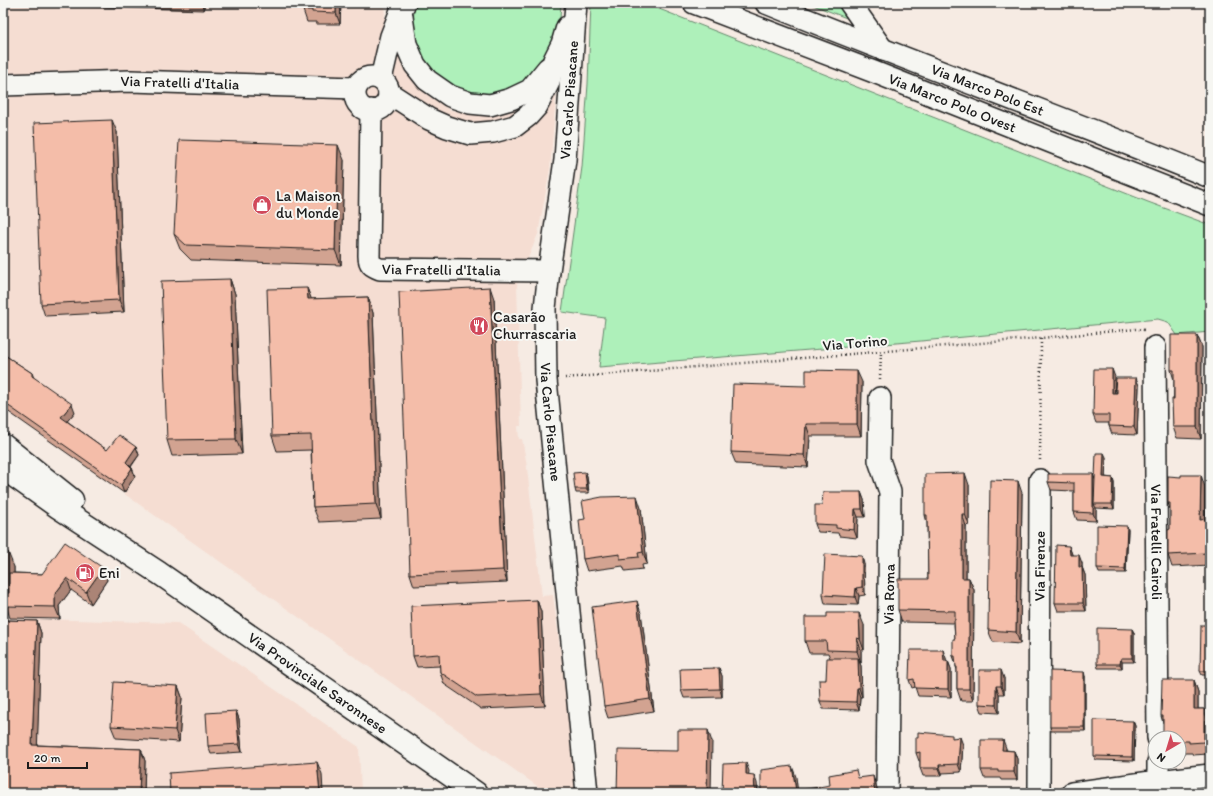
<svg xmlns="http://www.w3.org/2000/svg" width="1213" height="796" viewBox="0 0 1213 796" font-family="Itim,sans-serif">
	<rect width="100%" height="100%" fill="#f6ebe3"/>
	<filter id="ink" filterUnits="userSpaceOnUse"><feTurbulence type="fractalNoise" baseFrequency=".025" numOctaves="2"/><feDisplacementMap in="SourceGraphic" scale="8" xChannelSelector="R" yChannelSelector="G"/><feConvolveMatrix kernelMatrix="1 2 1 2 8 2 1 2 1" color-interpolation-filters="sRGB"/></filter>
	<g filter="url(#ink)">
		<path fill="#f5ddd2" d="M3 3H384L386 35 412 78 430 97 450 110 475 114H498L525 105 556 80V96L550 169 538 234 517 285 521 426H518L519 439H522L526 460 542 596 553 595 579 793H547L3 408Z
			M3 618 178 623 359 747 361 793H3Z"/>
		<path fill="#aef0ba" stroke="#65866b" d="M416 3H561L560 19 557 33 539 69 521 84 491 96 469 93 438 79 418 52 413 29 414 9Z
			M591 3H644L1148 202 1210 225V332L1177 335 1168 322 1158 319 921 341 599 367 605 318 562 312 582 167 588 84Z
			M808 3H839L849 19Z"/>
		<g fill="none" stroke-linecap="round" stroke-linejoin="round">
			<g stroke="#1c1c1c" stroke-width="24">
				<g id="minor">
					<path d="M405 3 401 10 406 44 415 65 427 80 450 96 470 103 490 105 511 99 530 90 548 68"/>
					<path id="s1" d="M576 3 565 160 549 271 545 308 546 380 587 793"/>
					<path id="s2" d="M694 3 874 72 1210 205"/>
					<path id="s3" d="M766 3C913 63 1063 117 1210 177"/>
					<path d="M850 3 883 50"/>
					<circle cx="372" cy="94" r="17"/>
					<path d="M381 79 391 36 400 13"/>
					<path id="s4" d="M3 85 130 81 356 88"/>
					<path d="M389 93 429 119 447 127 470 134 493 132 515 126 528 116 537 106 549 82 554 60 562 44 567 27"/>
					<path id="s5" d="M371 110 369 256C369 264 372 266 380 269L549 271"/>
					<path id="s6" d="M1155 347 1158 738"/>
					<path d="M880 398 879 460 890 492 887 793"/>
					<path d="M1158 762V781"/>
					<path id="s7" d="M1039 793 1040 480"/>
					<path d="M1072 793 1158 781 1210 775"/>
				</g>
			</g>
			<g stroke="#1c1c1c" stroke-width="25">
				<g id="major">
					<path d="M3 445 72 500"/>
					<path id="s8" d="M3 468 58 507 159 573 476 793"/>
				</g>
			</g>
			<path stroke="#1c1c1c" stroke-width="2.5" stroke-dasharray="1 3" stroke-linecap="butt" d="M565 378 1041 338 1136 329 1144 330
				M880 379 881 352
				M1040 460 1041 338"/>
			<use href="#minor" stroke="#f6f6f2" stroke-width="21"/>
			<use href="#major" stroke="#f6f6f2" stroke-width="22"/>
		</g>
		<path fill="#d2a391" stroke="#1c1c1c" d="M3 3H204V10L3 4Z
			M303 3H341L340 24H316V22H307L303 10Z
			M117 132 124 312 45 316 41 304Z
			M344 160 341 265 191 260 180 249 174 234Z
			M230 279 235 294 242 454 172 456 167 440Z
			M307 288 311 299 368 297 373 313 381 519 319 522 313 507 311 450 277 451 272 436Z
			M494 299 507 582 414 586 410 574Z
			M1197 335 1202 347 1201 439 1177 438 1173 427 1174 380 1171 370Z
			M3 354 32 373 34 378 75 412 67 421 107 450 136 447 139 455 131 467 132 468 135 476 124 493 3 408Z
			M1115 377V393H1117L1115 389 1136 378 1139 386 1137 435 1112 434 1109 426V423H1096L1093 415Z
			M862 382 861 436H810L808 467 736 464 731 452 806 386Z
			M1210 442V565L1172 567 1168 555 1170 529V509L1168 503 1205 487V519H1207Z
			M1106 457 1105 477 1113 478 1114 482V509L1096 508V521L1077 520 1074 512V491L1051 490 1048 482 1095 478Z
			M585 472 587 476 589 493H576L575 489Z
			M969 485V525L966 526V578H969L974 590 973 701H961L957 689V670L956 667V664L953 656 955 639 954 623 902 622 898 610 928 579 927 523 925 515Z
			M861 492 864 500 865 517H858L857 538 839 536 838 533 818 532 815 524 822 505Z
			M1022 493 1020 644 993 642 988 630Z
			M641 508 647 564 642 565 643 569 625 571 623 566 587 571 583 559 585 519Z
			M1127 526 1128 530 1126 573H1099L1097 568Z
			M1069 546 1072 555 1082 563V567L1085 575 1086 611H1058L1055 603Z
			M3 552 14 567V573L42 574 103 568 107 580 91 604 71 590 59 606 60 619 10 618 6 605H3Z
			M864 564 865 595 859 596 858 605 825 604 823 595Z
			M537 600 541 612 545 706 481 709 444 684 440 672V666L417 667 413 656Z
			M641 613 654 711 608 718 604 706Z
			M3 620 37 621 41 633 37 745 141 749 145 761 144 793H4L6 743H3Z
			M864 625V650H861V663H860L861 666 862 697H860L859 710 823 709 820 701 826 680 830 658 828 653H809L805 641Z
			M1208 625 1210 629 1209 675H1202L1200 671Z
			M1132 629 1134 633V662H1122V668H1098L1097 664Z
			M946 658V661H948L951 669V697L918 696 915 687 912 688 909 680Z
			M719 668 722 676V697L684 698 681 690Z
			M1085 676V731H1051L1050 727Z
			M1004 678V694H999V713L982 712 979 704Z
			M1194 680 1198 692V709H1204L1208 721V754L1193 755 1192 753H1179V738L1163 723 1161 716Z
			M178 686 182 697 179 742 116 738 111 726Z
			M236 711 239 719 242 752 211 754 208 746Z
			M1133 721 1135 726 1134 761 1096 760 1094 756Z
			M953 738 963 745 961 772 942 773V776H923L920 768V761H919L916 753Z
			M1006 748V750L1014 751 1017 759V780H1001L1000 778H984L981 770Z"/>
		<path fill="#ab8476" stroke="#1c1c1c" d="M201 3H204V10Z
			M336 3H341L340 24 336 13Z
			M112 120 117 132 124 312 119 300Z
			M338 145 344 160 341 265 335 250Z
			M230 279 235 294 242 454 236 439Z
			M490 287 494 299 507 582 503 570Z
			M307 288 313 303 308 299Z
			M368 297 373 313 381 519 376 504Z
			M1197 335 1202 347 1201 439 1197 427Z
			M1112 369 1115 377 1114 401 1112 393Z
			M857 371 862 382 861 436 857 424Z
			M1136 378 1139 386 1137 435 1134 427Z
			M72 404 75 412 64 425 61 417Z
			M806 424 810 436 808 467 804 455Z
			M136 447 139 455 128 470 126 462Z
			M1104 453 1106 457 1105 482 1103 477Z
			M132 468 135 476 124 493 121 485Z
			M585 472 587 476 589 493 587 489Z
			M965 473 969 485V525L965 514Z
			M1093 474 1096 482 1094 504 1096 508V521L1093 513Z
			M1201 475 1205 487V531L1200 520Z
			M1113 478 1114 482V509L1112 504Z
			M1018 481 1022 493 1020 644 1016 632Z
			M861 492 864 500 865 517 862 509Z
			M637 496 641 508 647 564 643 552Z
			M855 509 858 517 857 538 854 530Z
			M962 514 966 526V590L962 578Z
			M1127 526 1128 530 1126 573 1125 569Z
			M1069 546 1072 554 1073 563 1070 555Z
			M8 552 14 567V605L8 590Z
			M1079 555 1082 563V575L1079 567Z
			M862 556 864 564 865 595 862 587Z
			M1082 567 1085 575 1086 611 1083 603Z
			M103 568 107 580 91 604 86 592Z
			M67 578 71 590 59 606 60 619 55 607V594Z
			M969 578 974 590 973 701 969 689Z
			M856 588 859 596 858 605 855 597Z
			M537 600 541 612 545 706 541 694Z
			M637 601 641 613 654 711 650 699Z
			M859 613 864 625V650L860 639Z
			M37 621 41 633 37 757 32 745Z
			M1208 625 1210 629 1209 675 1208 671Z
			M1132 629 1134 633V662L1132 658Z
			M857 638 861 650V663L857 651Z
			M943 650 946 658 947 669 944 661Z
			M858 658 861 666 862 697 859 688Z
			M1121 658 1122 662V668L1120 664Z
			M948 661 951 669V697L948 689Z
			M719 668 722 676V697L720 689Z
			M1001 670 1004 678V694L1001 686Z
			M1084 672 1085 676V731L1084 727Z
			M1194 680 1198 692V721L1194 709Z
			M178 686 182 697 179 742 175 730Z
			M996 686 999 694V713L996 705Z
			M857 688 860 697 859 710 856 702Z
			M1204 709 1208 721V754L1204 742Z
			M236 711 239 719 242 752 239 744Z
			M1133 721 1135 726 1134 761 1132 757Z
			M708 730 712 742 711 793H707Z
			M960 737 963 745 961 772 958 764Z
			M1003 740 1006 748 1005 758 1002 750Z
			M141 749 145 761 144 793H139Z
			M1014 751 1017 759V780L1014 772Z
			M317 762 322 774 323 793H320Z
			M746 763 749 771 748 782 746 774Z
			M939 765 942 773V776L939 768Z
			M792 766 796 777 798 793 796 791Z
			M754 775 757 783 758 793H755Z
			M873 776 877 788 878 793H875Z"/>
		<path fill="#f4bda9" stroke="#1c1c1c" d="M303 3H336V13L312 12V10H303Z
			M112 120 119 300 41 304 34 123Z
			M179 140 338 145 335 250 186 245 174 234Z
			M230 279 236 439 167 440 161 281Z
			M490 287 503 570 410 574 399 292Z
			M307 288 308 299 368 297 376 504 313 507 311 435 272 436 267 289Z
			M1171 335H1197V427H1173L1172 399H1174V370H1171Z
			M3 354 32 373V376L72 404 61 417 107 450 119 435 136 447 126 462 132 468 121 485 3 402Z
			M1094 369H1112V393H1117V389H1115L1116 378H1136L1134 427 1109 426V415H1093Z
			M806 370 857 371V424H806L804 455 731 452 733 384 806 386Z
			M1208 442H1210V551H1206L1207 553 1168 555V530L1170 529V503H1168V476L1181 477V475H1201L1200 520 1207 519Z
			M1096 453H1104L1103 477 1113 478 1112 504H1094Z
			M585 472 587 489H575L573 473Z
			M965 473V514H962V578H969V689H957V667H956L955 656H953V639H955L954 620H955V611L898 610V579H928L927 515H925V474Z
			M1048 474H1093V513L1074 512V483L1048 482Z
			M990 480 1018 481 1016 632 988 630Z
			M823 492H861L862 509H855L854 530 836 528V525L815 524V505H822Z
			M637 496 643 552 638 553 639 557 620 559V554L583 559 579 520 585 519 582 501 602 497Z
			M1097 525 1127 526 1125 569 1097 568Z
			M65 542 103 568 86 592 67 578 55 594V607L6 606V593H9V573L42 574Z
			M1056 545 1069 546 1070 555H1079V567H1082L1083 603H1055Z
			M3 552H8V590H3Z
			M825 554 862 556V587L856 588 855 597 823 595Z
			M537 600 541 694 477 697 440 672 439 654 413 656 411 606Z
			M637 601 650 699 604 706 592 607Z
			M827 613H859L860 639 857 638V651L827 650 826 641H805V617H827Z
			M3 620 37 621 32 745 141 749 139 793H4L6 732H3Z
			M1201 625H1208V671H1200Z
			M1097 628 1132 629V658H1121L1120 664H1097Z
			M910 650H943L944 661H948V689L915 688 914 679 909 680Z
			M827 658H858L859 688H857L856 702 820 701 819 680H826Z
			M719 668 720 689 681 690 680 669Z
			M979 670H1001V686H996V705L979 704Z
			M1050 671 1084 672V727H1050Z
			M1162 680H1194V709H1204V742L1189 743V741H1179V738H1163V716H1161Z
			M114 682 178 686 175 730 111 726Z
			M236 711 239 744 208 746 206 713Z
			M1094 720 1133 721 1132 757 1094 756Z
			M678 730H708L707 793H617L618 750 678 751Z
			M918 732 952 735V738L960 737 958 764 939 765V768H920V752L916 753V737H918Z
			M981 740H1003L1002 750 1014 751V772H998V770H981Z
			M317 762 320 793H170L169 773Z
			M746 763V774L754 775 755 793H722L723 764Z
			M792 766 796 791 830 785 829 775 856 770 858 778 873 776 875 793H761V770Z"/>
	</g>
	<defs>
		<g id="shop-disc" transform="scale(1)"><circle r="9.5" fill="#d1495b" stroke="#f6f6f2"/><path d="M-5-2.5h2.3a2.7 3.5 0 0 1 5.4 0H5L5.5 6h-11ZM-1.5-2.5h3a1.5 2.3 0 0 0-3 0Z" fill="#fff"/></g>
		<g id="restaurant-disc" transform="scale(1)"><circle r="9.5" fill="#d1495b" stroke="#f6f6f2"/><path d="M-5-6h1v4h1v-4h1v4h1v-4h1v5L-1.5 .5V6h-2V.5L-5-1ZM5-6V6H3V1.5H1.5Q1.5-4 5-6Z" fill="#fff"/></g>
		<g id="fuel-disc" transform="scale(1)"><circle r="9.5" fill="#d1495b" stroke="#f6f6f2"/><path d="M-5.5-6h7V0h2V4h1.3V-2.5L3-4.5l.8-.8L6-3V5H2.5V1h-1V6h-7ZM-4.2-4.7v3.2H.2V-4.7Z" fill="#fff"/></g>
	</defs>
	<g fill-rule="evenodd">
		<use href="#shop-disc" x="262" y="205"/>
		<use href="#restaurant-disc" x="479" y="326"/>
		<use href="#fuel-disc" x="85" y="573"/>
	</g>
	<g text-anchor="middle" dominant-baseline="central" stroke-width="4" stroke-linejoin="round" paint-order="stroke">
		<g font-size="15" fill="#1c1c1c" stroke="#f6f6f2">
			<text stroke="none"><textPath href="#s4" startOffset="177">Via Fratelli d'Italia</textPath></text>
			<text stroke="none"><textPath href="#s3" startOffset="238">Via Marco Polo Est</textPath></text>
			<text transform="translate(569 100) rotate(-86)">Via Carlo Pisacane</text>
			<text stroke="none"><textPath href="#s2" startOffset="277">Via Marco Polo Ovest</textPath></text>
			<text stroke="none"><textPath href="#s5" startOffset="226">Via Fratelli d'Italia</textPath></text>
			<text transform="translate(855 343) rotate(-5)">Via Torino</text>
			<text stroke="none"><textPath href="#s1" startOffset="421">Via Carlo Pisacane</textPath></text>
			<text stroke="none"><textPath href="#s6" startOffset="195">Via Fratelli Cairoli</textPath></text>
			<text stroke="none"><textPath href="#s7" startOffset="227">Via Firenze</textPath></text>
			<text transform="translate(889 594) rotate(-89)">Via Roma</text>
			<text stroke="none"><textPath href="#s8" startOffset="381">Via Provinciale Saronnese</textPath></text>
		</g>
		<g font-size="15" fill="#1c1c1c" stroke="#f6f6f2" text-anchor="start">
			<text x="276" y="196">La Maison<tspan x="276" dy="17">du Monde</tspan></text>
			<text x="493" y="317">Casarão<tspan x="493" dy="17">Churrascaria</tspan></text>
			<text x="99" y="573">Eni</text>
		</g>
	</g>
	<rect width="1213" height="796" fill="none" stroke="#f6f6f2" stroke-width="16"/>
	<rect x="8" y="8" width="1197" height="780" fill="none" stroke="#1c1c1c" stroke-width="1.5" filter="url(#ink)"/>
	<g transform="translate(1167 750) rotate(218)"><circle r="19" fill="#f6f6f2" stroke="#9f9f9c"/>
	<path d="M0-3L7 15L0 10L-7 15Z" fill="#d1495b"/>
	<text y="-6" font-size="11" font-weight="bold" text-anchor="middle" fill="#1c1c1c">N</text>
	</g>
	<path d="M28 762v6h59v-6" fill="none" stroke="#1c1c1c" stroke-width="2"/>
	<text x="34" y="762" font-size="12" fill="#1c1c1c" stroke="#f6f6f2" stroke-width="3" paint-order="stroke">20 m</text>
</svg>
